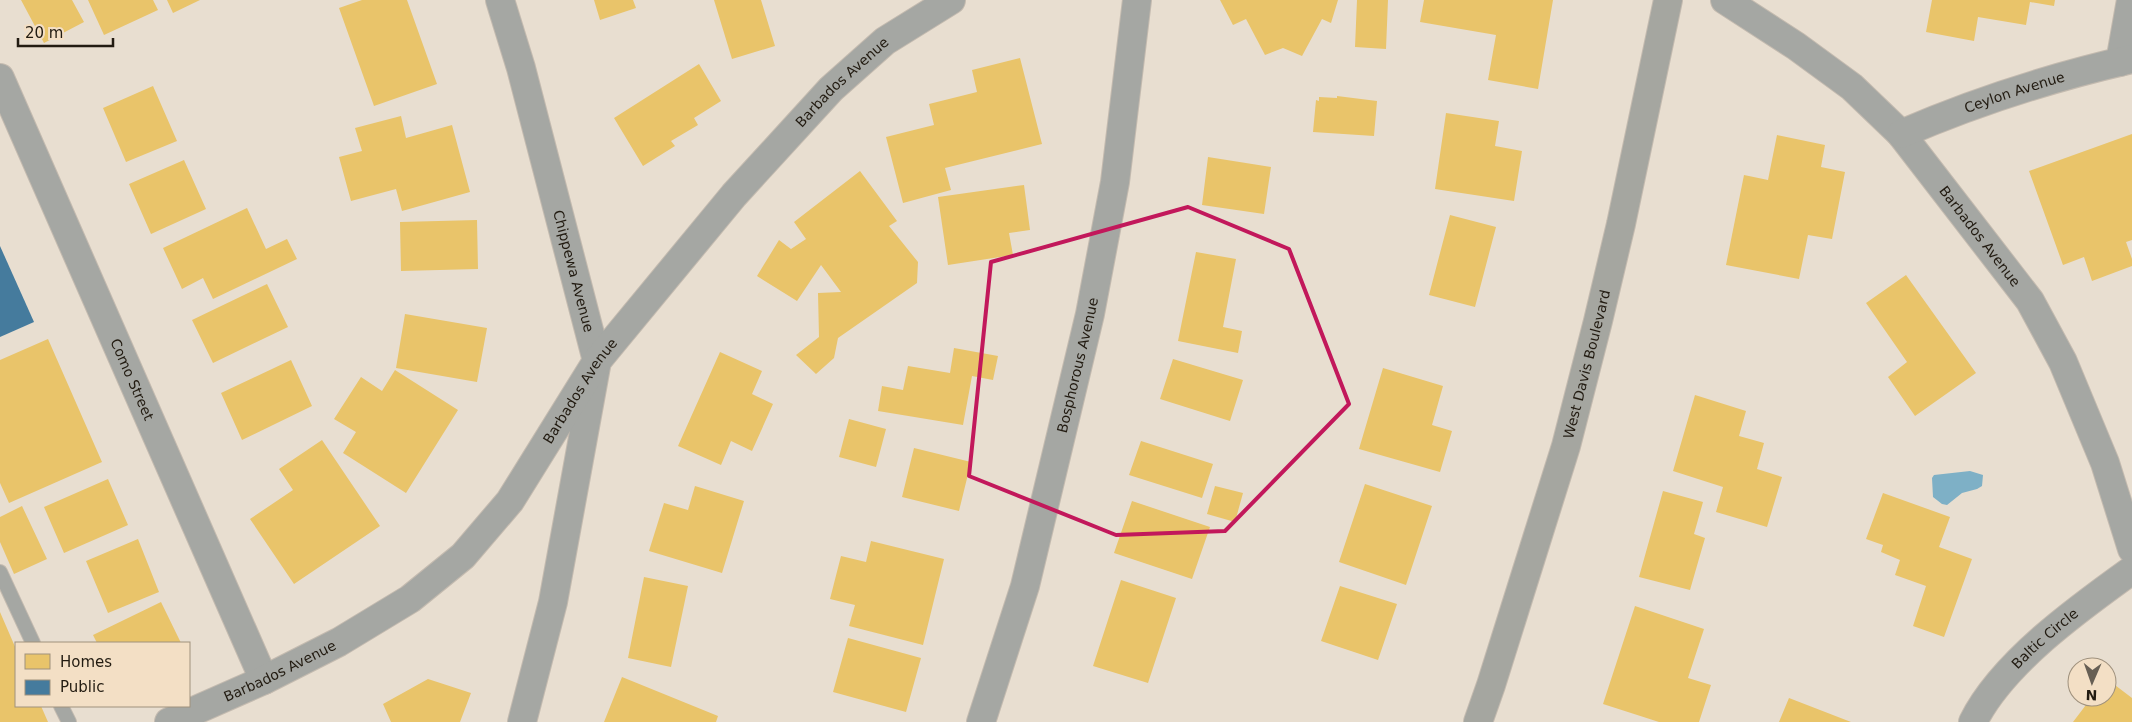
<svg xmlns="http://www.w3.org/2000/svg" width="2132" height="722" viewBox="0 0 2132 722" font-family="'DejaVu Sans',sans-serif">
	<rect width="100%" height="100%" fill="#e8ded0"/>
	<path fill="#7eb0c6" d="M1970 471 1983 475 1982 486 1977 489 1962 493 1947 505 1942 504 1933 497 1932 478 1934 475Z"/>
	<path fill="#e9c46a" d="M21 0H72L84 22 44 43Z
		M88 0H153L158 10 104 35Z
		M167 0H200L173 13Z
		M362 0H407L437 84 374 106 339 8Z
		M594 0H633L636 8 600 20Z
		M714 0H761L775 46 732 59Z
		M1220 0H1338L1331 23 1322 19 1302 56 1283 48 1265 55 1246 19 1233 25Z
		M1357 0H1388L1386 49 1355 47Z
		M1424 0H1553L1538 89 1488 80 1496 35 1420 22Z
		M1932 0H2055L2054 6 2030 2 2026 25 1978 17 1974 41 1926 32Z
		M1020 58 1042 144 945 168 951 190 903 203 886 137 934 125 929 104 977 92 972 70Z
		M699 64 721 101 694 118 698 125 671 141 675 146 643 166 614 118Z
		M153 86 177 141 126 162 103 108Z
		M1337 96 1377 101 1374 136 1313 132 1316 100 1319 101V97L1337 98Z
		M1446 113 1499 121 1495 146 1522 151 1514 201 1435 189Z
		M401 116 406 138 452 125 470 192 402 211 396 189 351 201 339 157 362 151 355 128Z
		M2132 134V240L2126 242 2132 259V266L2092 281 2084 257 2063 265 2029 171Z
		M1777 135 1825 145 1821 167 1845 172 1832 239 1808 235 1799 279 1726 265 1744 175 1768 180Z
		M1208 157 1271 167 1264 214 1202 205Z
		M184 160 206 209 151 234 129 184Z
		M860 171 897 221 889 226 918 262 917 283 838 338 834 358 816 374 796 355 819 337 818 293 841 292 821 265 797 301 757 276 779 240 791 249 806 239 794 222Z
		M1024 185 1030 230 1009 233 1013 255 948 265 938 197Z
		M247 208 266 249 287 239 297 259 213 299 203 278 182 289 163 248Z
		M1450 215 1496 227 1475 307 1429 295Z
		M477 220 478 269 401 271 400 222Z
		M1196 252 1236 259 1223 327 1242 331 1238 353 1178 341Z
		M1906 275 1976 373 1915 416 1888 377 1907 362 1866 303Z
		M267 284 288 327 213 363 192 320Z
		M405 314 487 328 477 382 396 368Z
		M48 339 102 462 9 503 0 483V360Z
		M954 348 998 356 993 380 972 376 963 425 878 411 882 386 903 390 908 366 950 373Z
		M720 352 762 371 752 394 773 404 752 451 731 441 721 465 678 446Z
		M1173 359 1243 380 1230 421 1160 399Z
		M291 360 312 406 242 440 221 393Z
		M1383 368 1443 386 1432 425 1452 431 1440 472 1359 449Z
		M395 370 458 410 406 493 343 453 356 432 334 419 361 377 382 391Z
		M1695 395 1746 411 1739 436 1764 443 1757 469 1782 477 1767 527 1716 512 1723 487 1673 471Z
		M849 419 886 429 876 467 839 457Z
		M322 440 380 526 294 584 250 519 293 490 279 469Z
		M1141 441 1213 464 1202 498 1129 475Z
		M914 448 971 462 959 511 902 497Z
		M108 479 128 525 64 553 44 507Z
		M1365 484 1432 506 1406 585 1339 562Z
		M695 486 744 501 722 573 649 551 664 503 688 510Z
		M1215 486 1243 493 1235 522 1207 514Z
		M1663 491 1703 502 1694 534 1705 538 1690 590 1639 577Z
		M1883 493 1950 517 1939 547 1972 559 1944 637 1913 626 1926 586 1895 575 1900 560 1881 552 1883 545 1866 539Z
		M1132 501 1210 527 1192 579 1114 553Z
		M22 506 47 559 14 574 0 542V517Z
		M138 539 159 592 108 613 86 561Z
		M871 541 944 559 923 645 849 626 855 605 830 599 841 556 866 562Z
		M644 577 688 586 671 667 628 658Z
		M1121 580 1176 598 1148 683 1093 666Z
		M1340 586 1397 604 1378 660 1321 641Z
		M161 602 181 643H97L93 635Z
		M1635 606 1704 629 1688 678 1711 685 1699 722H1659L1603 704Z
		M0 612 16 649V706H41L48 722H0Z
		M848 638 921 658 906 712 833 692Z
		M622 677 718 716 716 722H604Z
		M428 679 471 693 460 722H391L383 704Z
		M2107 679 2132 698V722H2073L2092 697H2107Z
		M1789 698 1851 722H1779Z"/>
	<path fill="#457b9d" d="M0 246 34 322 0 337Z"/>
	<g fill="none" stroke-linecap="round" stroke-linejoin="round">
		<g stroke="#c3baaf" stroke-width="16">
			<path id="lane" d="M0 572 33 643
				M61 706 69 722"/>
		</g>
		<g stroke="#c3baaf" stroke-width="30">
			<g id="street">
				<path id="s1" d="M500 0 521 68 597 361 553 602 522 722"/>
				<path id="s2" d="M1725 0 1796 46 1852 87 1901 134 2030 301 2063 362 2105 463 2132 549"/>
				<path d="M2120 62 2131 0"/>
				<path id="s3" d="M0 78 264 680"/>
				<path id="s4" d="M1901 134C1975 102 2053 77 2132 59"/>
				<path id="s5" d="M169 722 264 680 339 642 410 599 463 556 510 501 597 361 734 195 831 89 885 41 951 0"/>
				<path id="s6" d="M981 722 1025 586 1090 314 1115 182 1137 0"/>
				<path id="s7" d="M1973 722C2002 663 2079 608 2132 570"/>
			</g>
		</g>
		<g stroke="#c3baaf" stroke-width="30">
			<g id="secondary">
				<path id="s8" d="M1478 722 1491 685 1566 446 1598 321 1621 224 1668 0"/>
			</g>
		</g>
		<use href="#lane" stroke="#a5a7a3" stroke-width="14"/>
		<use href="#street" stroke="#a5a7a3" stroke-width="28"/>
		<use href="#secondary" stroke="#a5a6a0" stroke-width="28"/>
	</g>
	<path fill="none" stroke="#c2185b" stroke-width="4" stroke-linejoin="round" d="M1188 207 1289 249 1349 404 1225 531 1116 535 969 476 991 262Z"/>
	<g text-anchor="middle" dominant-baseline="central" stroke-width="5" stroke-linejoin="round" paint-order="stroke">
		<g font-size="14" fill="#221b11" stroke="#f3dfc5">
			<text stroke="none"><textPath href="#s5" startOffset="948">Barbados Avenue</textPath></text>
			<text stroke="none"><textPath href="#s4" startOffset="121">Ceylon Avenue</textPath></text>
			<text stroke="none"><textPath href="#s2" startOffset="351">Barbados Avenue</textPath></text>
			<text stroke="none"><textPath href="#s1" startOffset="281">Chippewa Avenue</textPath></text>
			<text stroke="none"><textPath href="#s6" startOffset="370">Bosphorous Avenue</textPath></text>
			<text stroke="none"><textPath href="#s8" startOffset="374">West Davis Boulevard</textPath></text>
			<text stroke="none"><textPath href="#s3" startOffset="329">Como Street</textPath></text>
			<text stroke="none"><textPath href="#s5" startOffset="542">Barbados Avenue</textPath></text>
			<text stroke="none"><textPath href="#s7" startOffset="111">Baltic Circle</textPath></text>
			<text stroke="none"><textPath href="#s5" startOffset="122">Barbados Avenue</textPath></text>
		</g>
	</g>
	<rect x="15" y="642" width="175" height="65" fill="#f3dfc5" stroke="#9f917d"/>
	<rect x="25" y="654" width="25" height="15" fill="#e9c46a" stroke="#9f917d"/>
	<text x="60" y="667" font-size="15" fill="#221b11">Homes</text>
	<rect x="25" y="680" width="25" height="15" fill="#457b9d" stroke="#9f917d"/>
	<text x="60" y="692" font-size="15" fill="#221b11">Public</text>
	<g transform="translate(2092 682) rotate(182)"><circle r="24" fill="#f3dfc5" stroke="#9f917d"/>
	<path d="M0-4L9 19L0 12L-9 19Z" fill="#675f54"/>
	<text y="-8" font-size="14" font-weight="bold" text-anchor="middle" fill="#221b11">N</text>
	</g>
	<path d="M18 38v8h95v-8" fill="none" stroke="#221b11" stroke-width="2.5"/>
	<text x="25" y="38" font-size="15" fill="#221b11" stroke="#f3dfc5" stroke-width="4" paint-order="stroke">20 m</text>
</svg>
